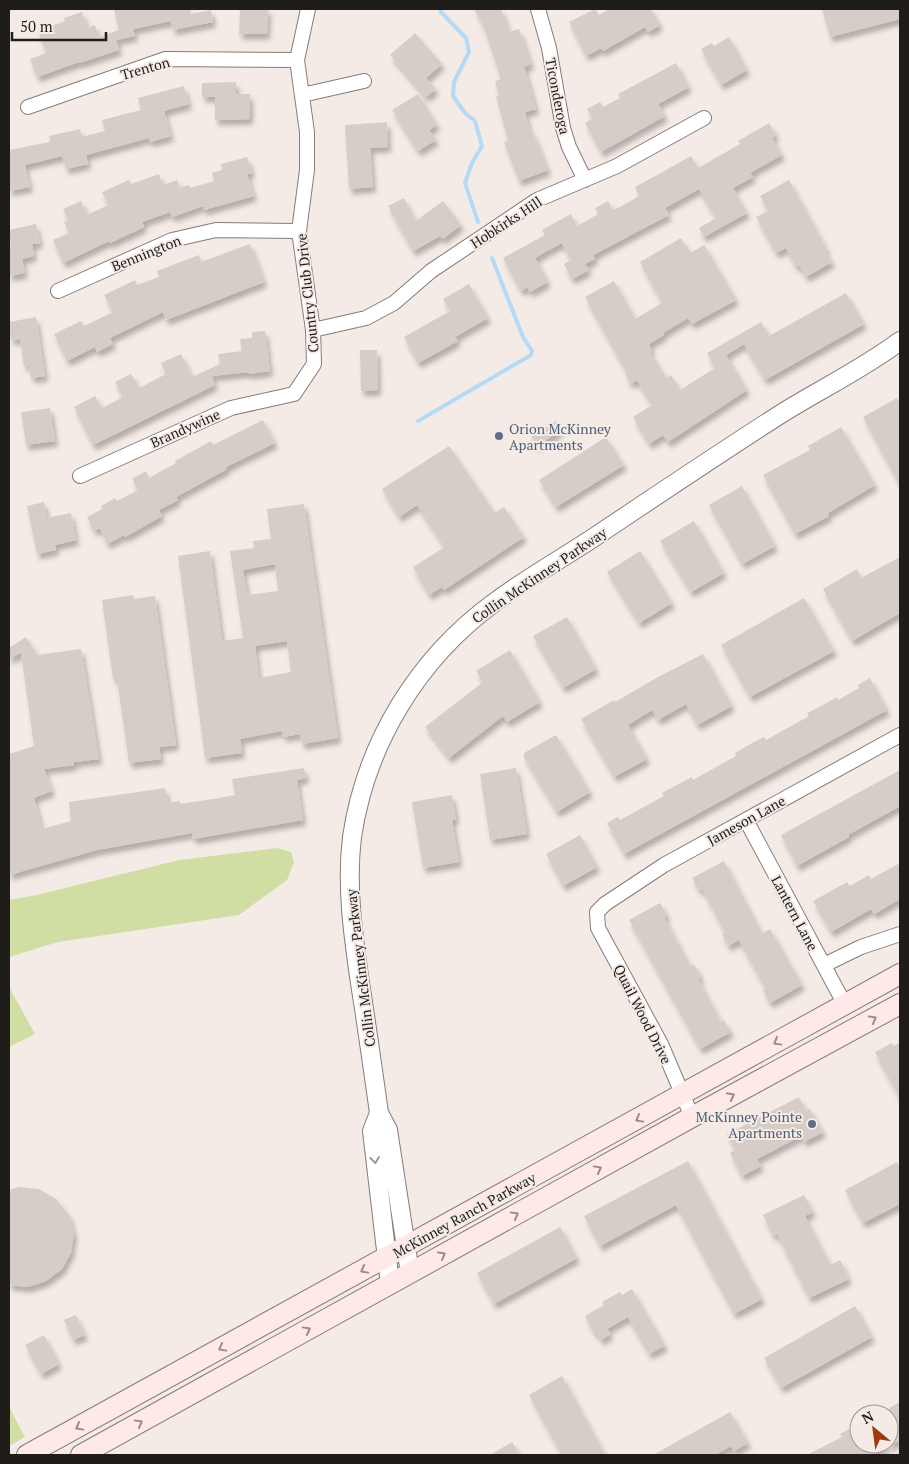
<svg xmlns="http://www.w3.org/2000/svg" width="909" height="1464" viewBox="0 0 909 1464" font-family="'PT Serif',serif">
	<defs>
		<filter id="shadow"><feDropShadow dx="3" dy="5.5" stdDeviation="2.5" flood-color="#0004"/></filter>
	</defs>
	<rect width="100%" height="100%" fill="#f4ebe6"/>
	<path fill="#d1dea3" d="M278 848 291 852 294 862 287 880 239 915 58 942 9 957V900L37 895 179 860Z
		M9 987 35 1034 9 1047Z
		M9 1407 25 1437 9 1446Z"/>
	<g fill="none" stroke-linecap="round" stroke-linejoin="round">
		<path stroke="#b5daf8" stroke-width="4" d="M440 9 441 12 466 38 469 52 454 82 453 96 465 113 475 121 482 146 472 163 465 183 478 222
			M418 421 531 355 532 351 523 337 492 258"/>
	</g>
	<path fill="#d6ccc8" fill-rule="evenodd" filter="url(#shadow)" d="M114 9H190L191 14 211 10 213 22 173 30 171 21 133 29 135 36 116 40 119 50 79 63V62L37 77 30 59 46 53 38 31 65 21 64 18 82 12 87 28 95 25 99 37 119 30Z
		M240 9H268L267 34H239Z
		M474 9H501L509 32 519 29 531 64 524 67 536 109 525 112 530 132 532 131 548 170 519 181 504 142 508 141 496 96 499 95 495 81 501 79 484 27Z
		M595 9 599 15 610 9H651L660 25 648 32 645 27 603 51 601 48 586 56 569 22Z
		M822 9H900V19L830 37Z
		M415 33 442 64 426 78 436 89 426 97 390 55Z
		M729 37 747 70 721 85 701 49 712 43 714 46Z
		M676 63 689 87 658 104 665 116 601 152 585 123 592 119 587 109 600 102 603 107 620 98 618 94Z
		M236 82V94H250V119L215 120V97H202V83Z
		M184 86 189 104 164 111 171 136 150 142 149 138 86 155 88 164 66 169 62 156 25 165 30 187 9 191V150L50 142 49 136 80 129 82 137 105 131 102 120 141 110 138 98Z
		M418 94 437 125 429 130 436 140 418 151 392 110Z
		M387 122 388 147 370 148 373 187 349 189 345 125Z
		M769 123 776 135 772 138 782 155 750 173 753 177 733 188 747 213 704 237 699 228 716 218 699 189 665 208 669 215 593 255 595 259 585 264 589 270 572 279 564 264 571 260 562 243 545 252 535 258 548 282 530 292 527 287 521 291 503 258 545 235 542 230 571 214 577 226 598 214 595 208 608 201 613 210 620 207 639 196 635 187 657 175 691 156 698 168 740 144 738 141Z
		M247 157 252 173 247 174 254 196 204 210 203 206 172 217 170 212 142 222 144 227 110 243 109 241 63 263 53 240 69 233 64 222 68 220 63 209 81 201 87 215 108 205 102 192 129 180 131 184 159 174 163 185 177 180 180 188 189 185 190 188 214 181 212 173 222 170 221 164Z
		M789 180 827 250 825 251 832 262 806 277 799 265 796 267 786 248 776 253 756 217 768 211 760 196Z
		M404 198 416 221 443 201 461 225 443 239 440 236 413 251 388 206Z
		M36 224 40 243 32 244 34 256 22 259 25 273 9 276V246L11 245 9 230Z
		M681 238 690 253 704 245 736 300 692 324 688 318 663 333 664 335 649 344 652 351 650 352 666 378 671 375 680 390 715 368 707 353 761 322 769 336 846 293 864 324 765 380 744 344 726 355 747 390 668 442 663 435 649 444 633 417 652 405 637 380 631 384 625 374 627 373 585 297 614 281 635 319 662 303 640 262Z
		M250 244 264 282 166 320 163 312 110 338 113 344 97 352 95 347 67 361 54 334 81 321 84 326 113 312 104 295 135 280 137 285 159 277 157 271 199 255 201 262Z
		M469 284 488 318 455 337 458 341 418 363 404 337 450 311 443 299Z
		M36 317 45 376 31 378 29 365 24 366 20 339 11 340 9 322Z
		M265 331 270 371 249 374V372L212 376 215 385 93 445 74 407 95 396 102 408 123 397 115 382 131 374 139 388 166 374 161 363 181 354 192 377 220 364 218 354 242 351 240 339 252 338V332Z
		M360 350H377L378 390 361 391Z
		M897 398 900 404V485L863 417Z
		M50 408 55 441 26 445 21 412Z
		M263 420 275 443 226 467 227 469 176 497 178 500 159 510 162 516 125 537 124 535 107 544 100 528 94 531 87 517 102 509 101 506 115 498 117 501 138 490 132 479 146 471 149 478 176 463 175 461 211 441 213 445Z
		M556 421 561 430 537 446 531 437Z
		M841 427 875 485 828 513 829 516 795 534 763 475 810 450 808 446Z
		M606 437 624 465 556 507 539 480Z
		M449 446 495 513 504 507 524 537 444 590 442 587 429 595 413 567 445 547 417 505 399 517 382 489Z
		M742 486 775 546 742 564 709 505Z
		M44 502 47 518 71 513 76 540 55 545 56 550 37 554 27 506Z
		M304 504 338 738 302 744 300 734 283 737 282 731 240 739 242 753 205 758 178 556 210 551 222 641 243 638 230 551 254 548 253 541 271 539 267 509ZM275 564 278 591 247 595 243 570ZM287 641 291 672 259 678 255 646Z
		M694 521 724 573 691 592 660 541Z
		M640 551 672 603 639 623 607 572Z
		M900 557V613L852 641 823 589 857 569 861 578Z
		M133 595 134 599 155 596 176 745 159 747 161 759 129 763 117 679H113L102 600Z
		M804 598 834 651 750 697 721 645Z
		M567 617 596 669 563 688 533 636Z
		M26 637 37 655 81 649 99 759 74 762V765L44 769 52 791 34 798 42 829 71 821 69 802 165 788 168 803 180 801V804L213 799 235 795 232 779 304 768 306 778 297 780 303 820 193 839 192 833 97 850 9 875V754L34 746 21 653 9 659V648Z
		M510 650 540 702 507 722 503 716 449 758 425 727 483 682 476 671Z
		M703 654 732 706 697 725 686 704 658 720 652 710 628 725 647 759 614 777 581 719 614 700 615 702 658 677Z
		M870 678 887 710 624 854 607 823 618 817 620 820 664 796 662 793 692 777 693 780 736 756 735 753 752 743 764 737 766 740 809 716 807 713 825 704 837 697 838 700 859 688 858 685Z
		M556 735 590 792 557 812 524 757V753Z
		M516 768 527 834 490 840 480 774Z
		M900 770V806L848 835 849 837 797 866 781 835Z
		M452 795 456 819 452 820 459 862 423 868 412 802Z
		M580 835 597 867 563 886 546 854Z
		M724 861 762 934 770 929 802 985 770 1003 763 990 766 989 739 940 728 946 722 934 725 932 702 889 699 890 692 878Z
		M900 863V899L874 914 871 909 831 932 813 901 847 882 850 886 869 875 871 879Z
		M660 903 667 915 664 917 690 966 694 964 701 977 698 979 721 1022 724 1020 731 1032 700 1049 629 920Z
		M900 1042V1099L875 1052 892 1043 894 1046Z
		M799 1097 806 1111 810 1109 823 1132 804 1142 801 1136 757 1159 761 1166 742 1176 730 1153 735 1150 727 1134Z
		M688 1161 762 1299 734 1314 676 1205 600 1246 584 1216Z
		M897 1162 900 1168V1204L863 1223 845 1190Z
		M19 1187 39 1189 56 1199 69 1215 74 1233 71 1253 62 1269 46 1281 28 1287 9 1285V1190Z
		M804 1195 813 1212 805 1216 830 1265 840 1260 849 1279 809 1298 777 1234 773 1236 763 1215Z
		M560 1227 577 1258 494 1304 477 1273Z
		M632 1289 665 1346 649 1354 628 1317 607 1329 611 1334 601 1340 596 1332 594 1333 585 1316 604 1305 602 1302 620 1292 622 1295Z
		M855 1306 872 1337 781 1388 764 1358Z
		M76 1315 85 1335 73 1340 64 1320Z
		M44 1335 59 1364 41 1374 25 1345Z
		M562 1376 605 1455H562L529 1395Z
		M900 1402V1440L872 1455H807L842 1437 840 1434 859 1424V1444H889V1408Z
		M730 1412 748 1443 734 1451 731 1446 715 1455H653Z
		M512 1442 520 1455H490Z"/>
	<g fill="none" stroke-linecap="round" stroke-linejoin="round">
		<g stroke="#847c78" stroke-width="16">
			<path id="minor" d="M538 9 549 48 563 128 569 147 585 180
				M302 95 364 81
				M28 107 165 59 297 60
				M58 291 172 240 216 230 299 231
				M313 330 366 318 394 303 431 271 537 200 617 166 704 118
				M80 476 231 408 294 394 314 364 313 330 299 231 307 170V132L297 60 308 9
				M746 820 845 1005
				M824 965 861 947 900 934
				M692 1117 661 1044 598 928 597 912 605 904 664 865 900 735"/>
		</g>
		<g stroke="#847c78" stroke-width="20">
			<path id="tertiary" d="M379 1113 372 1131 390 1284
				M410 1273 388 1130 379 1113C373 1070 367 1027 360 983 353 935 346 886 352 837 366 743 418 658 495 602 527 578 563 558 596 536 659 494 721 452 784 412 823 388 864 368 900 341"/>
		</g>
		<g stroke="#847c78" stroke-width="22">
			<path id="secondary" d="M27 1455 900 974
				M81 1455 692 1117 900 1004"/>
		</g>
		<use href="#minor" stroke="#fff" stroke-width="14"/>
		<use href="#tertiary" stroke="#fff" stroke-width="18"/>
		<use href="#secondary" stroke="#ffe8e8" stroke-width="20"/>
	</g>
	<defs><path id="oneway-chevron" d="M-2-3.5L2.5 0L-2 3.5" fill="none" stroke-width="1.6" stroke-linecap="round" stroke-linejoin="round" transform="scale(1.25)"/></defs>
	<g stroke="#9a8c8b">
		<use href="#oneway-chevron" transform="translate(873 1019) rotate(-29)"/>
		<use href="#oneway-chevron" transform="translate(777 1042) rotate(151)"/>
		<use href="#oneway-chevron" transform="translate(731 1096) rotate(-28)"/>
		<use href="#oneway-chevron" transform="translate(639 1119) rotate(151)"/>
		<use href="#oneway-chevron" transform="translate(598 1169) rotate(-29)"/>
		<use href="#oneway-chevron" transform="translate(515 1215) rotate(-29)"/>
		<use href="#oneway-chevron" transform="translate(442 1255) rotate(-29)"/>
		<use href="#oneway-chevron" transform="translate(364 1270) rotate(151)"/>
		<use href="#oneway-chevron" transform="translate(307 1330) rotate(-29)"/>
		<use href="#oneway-chevron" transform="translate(222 1348) rotate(151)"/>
		<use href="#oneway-chevron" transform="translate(139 1423) rotate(-29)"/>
		<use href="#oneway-chevron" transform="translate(79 1427) rotate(151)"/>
	</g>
	<use stroke="#9a9998" href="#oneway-chevron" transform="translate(375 1160) rotate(83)"/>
	<g fill="#5c6f8a" stroke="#f4ebe6" stroke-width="2">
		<circle cx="499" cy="436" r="5"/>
		<circle cx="812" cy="1124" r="5"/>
	</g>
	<g text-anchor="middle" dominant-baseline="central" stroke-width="4" stroke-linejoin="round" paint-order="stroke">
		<g font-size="14" fill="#1f1c1a" stroke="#f4ebe6">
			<text transform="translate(145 68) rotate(-16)">Trenton</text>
			<text transform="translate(558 96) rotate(79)">Ticonderoga</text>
			<text transform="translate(506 222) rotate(-33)">Hobkirks Hill</text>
			<text transform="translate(146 253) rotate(-22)">Bennington</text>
			<text transform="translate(307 293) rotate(-96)">Country Club Drive</text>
			<text transform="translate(185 428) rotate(-24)">Brandywine</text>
			<text transform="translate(539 575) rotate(-34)">Collin McKinney Parkway</text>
			<text transform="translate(746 820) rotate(-29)">Jameson Lane</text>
			<text transform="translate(795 913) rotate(62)">Lantern Lane</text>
			<text transform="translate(360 968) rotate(-97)">Collin McKinney Parkway</text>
			<text transform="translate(643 1014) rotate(63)">Quail Wood Drive</text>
			<text transform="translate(464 1215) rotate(-29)">McKinney Ranch Parkway</text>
		</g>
		<g font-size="14" fill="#4e5e75" stroke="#f4ebe6" text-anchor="start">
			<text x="509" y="428">Orion McKinney<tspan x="509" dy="16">Apartments</tspan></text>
			<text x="802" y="1116" text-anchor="end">McKinney Pointe<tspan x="802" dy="16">Apartments</tspan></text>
		</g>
	</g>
	<rect width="909" height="1464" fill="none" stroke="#1f1c1a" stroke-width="20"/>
	<g transform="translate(874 1429) rotate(331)"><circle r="24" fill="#f4ebe6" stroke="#9f9894"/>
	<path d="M0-4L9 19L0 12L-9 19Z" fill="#9f3910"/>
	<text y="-8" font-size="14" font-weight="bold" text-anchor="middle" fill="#1f1c1a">N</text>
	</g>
	<path d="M12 32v8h94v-8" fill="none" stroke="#1f1c1a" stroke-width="2.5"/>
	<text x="20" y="32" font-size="15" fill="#1f1c1a" stroke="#f4ebe6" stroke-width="4" paint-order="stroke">50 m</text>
</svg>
